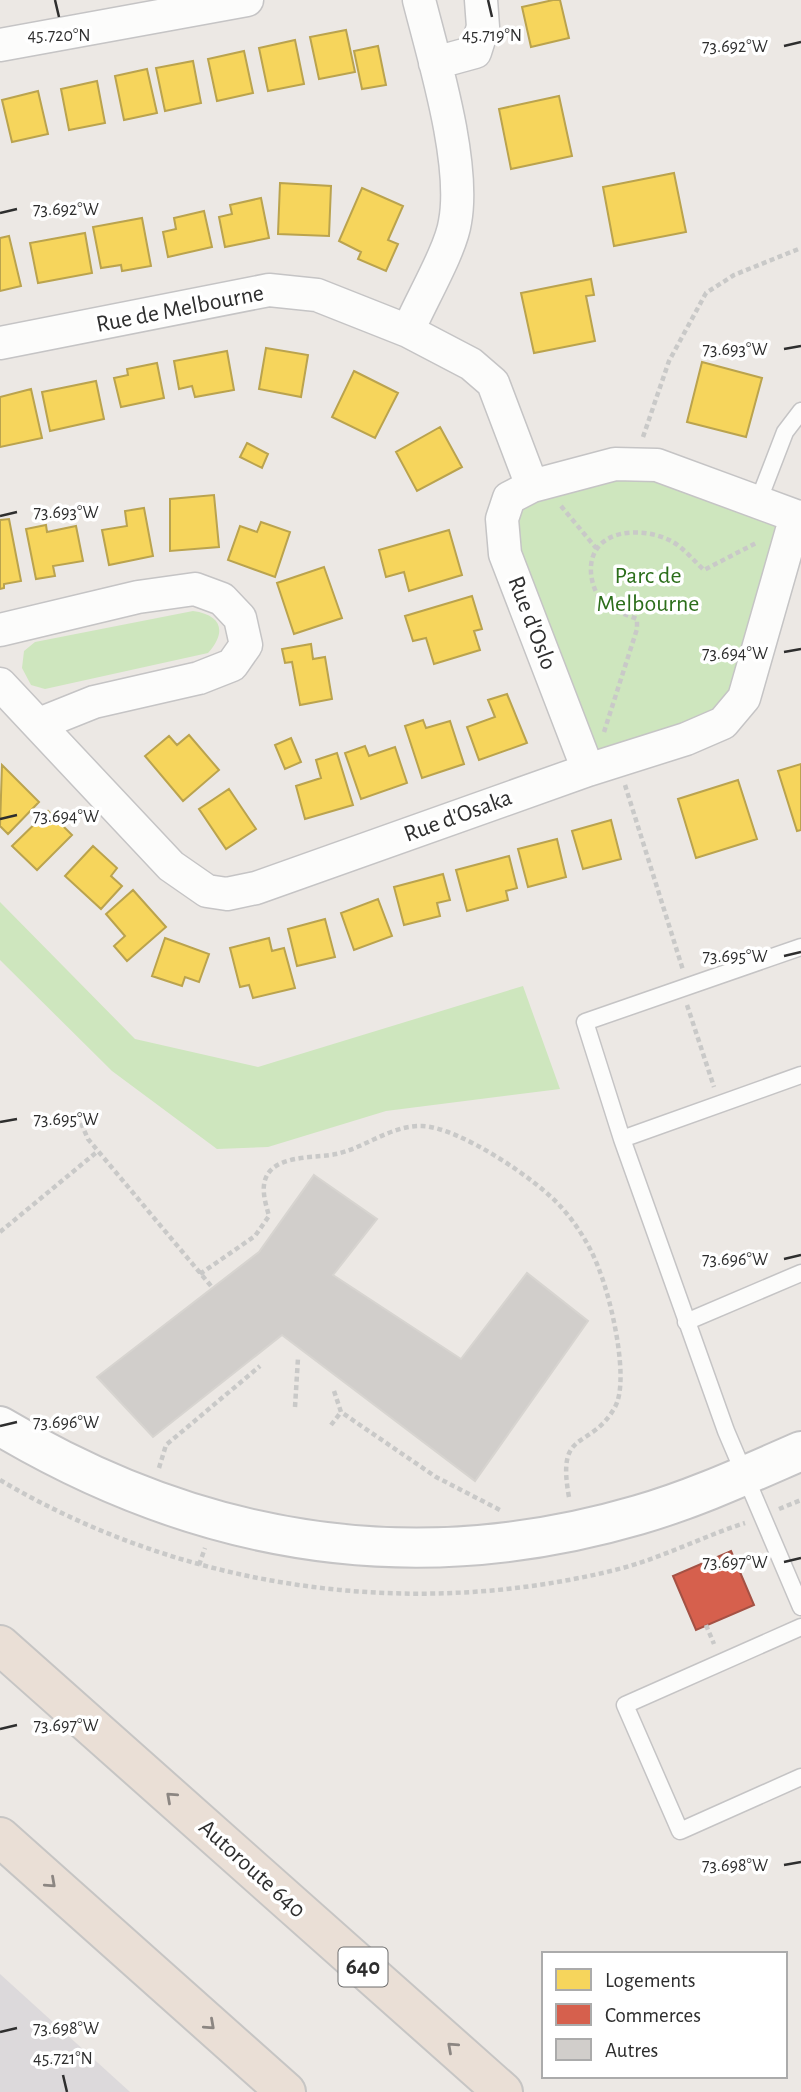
<svg xmlns="http://www.w3.org/2000/svg" width="801" height="2092" viewBox="0 0 801 2092" font-family="'Alegreya Sans',sans-serif">
	<rect width="100%" height="100%" fill="#ece8e4"/>
	<path fill="#dcd9db" d="M0 1974 130 2092H0Z"/>
	<path fill="#cee6be" d="M615 464 796 516 744 698 588 770 505 554 509 498Z
		M193 611C222 615 227 632 208 653L45 689 31 685 22 668 24 651 35 642Z
		M0 902 135 1039 258 1067 523 986 560 1089 386 1111 268 1147 217 1149 112 1071 0 960Z"/>
	<path fill="#f6d55c" stroke="#baa34e" stroke-width="2" d="M553 0H560L569 38 531 47 522 7Z
		M346 30 355 72 319 79 310 37Z
		M295 40 304 84 268 91 259 48Z
		M378 46 386 85 362 89 354 51Z
		M244 51 253 93 217 101 208 59Z
		M193 61 201 103 165 111 156 68Z
		M147 69 157 113 124 120 115 76Z
		M97 81 105 123 69 130 61 89Z
		M38 91 48 134 12 142 2 100Z
		M559 96 572 156 511 169 499 109Z
		M674 173 686 232 614 246 603 187Z
		M280 183 331 186 329 236 278 234Z
		M362 188 403 206 388 240 398 244 386 271 358 259 361 252 339 241Z
		M261 198 269 238 225 247 219 217 232 214 230 205Z
		M204 211 212 247 168 257 163 232 176 229 174 218Z
		M142 218 151 266 122 271 121 265 101 268 93 227Z
		M85 233 92 273 38 283 30 243Z
		M9 236 21 286 0 291V238Z
		M591 279 594 295 586 296 595 341 534 353 521 293Z
		M266 348 308 355 301 397 259 389Z
		M227 351 234 390 195 397 192 386 179 389 174 361Z
		M702 362 762 378 746 437 687 422Z
		M157 363 164 398 121 407 114 378 128 375 127 369Z
		M354 371 398 393 375 438 332 417Z
		M96 381 104 419 50 431 42 392Z
		M31 389 42 438 0 447V397Z
		M440 427 462 467 417 491 396 452Z
		M247 443 268 454 262 468 240 457Z
		M214 495 219 547 170 551V499Z
		M144 508 153 556 109 565 102 530 127 526 125 511Z
		M9 519 21 581 4 584V588L0 589V520Z
		M261 522 290 532 275 577 228 560 240 526 257 532Z
		M46 525 47 532 76 526 83 561 53 566 55 576 36 579 26 529Z
		M449 530 462 575 409 591 404 572 386 577 379 550Z
		M324 567 342 618 294 634 277 583Z
		M472 596 482 629 474 631 480 650 434 664 426 638 413 641 405 616Z
		M311 644 313 659 325 657 332 699 300 705 292 662 285 663 282 649Z
		M507 694 527 743 479 760 467 727 495 717 488 700Z
		M423 720 426 728 450 721 464 764 422 778 405 726Z
		M189 735 219 770 183 801 145 756 169 736 177 745Z
		M291 738 301 762 285 769 275 745Z
		M365 746 369 756 395 747 407 783 361 799 345 753Z
		M337 753 353 805 305 819 296 786 321 778 316 760Z
		M801 764V830L797 831 778 771Z
		M2 765 39 802 8 834 0 826Z
		M738 780 757 839 696 858 678 799Z
		M229 789 256 829 226 849 199 809Z
		M48 811 72 835 37 870 12 846Z
		M611 820 621 859 583 869 572 831Z
		M557 839 566 877 528 887 518 849Z
		M93 846 117 868 111 876 122 886 101 909 65 876Z
		M509 856 517 888 506 891 508 900 467 911 456 870Z
		M443 874 450 900 437 903 440 916 404 925 394 887Z
		M133 890 166 927 127 961 114 946 125 936 106 914Z
		M378 899 392 936 354 950 341 913Z
		M325 919 335 957 297 966 288 929Z
		M165 938 209 954 199 982 185 977 182 986 152 976Z
		M269 938 272 951 284 948 295 988 253 998 249 985 240 987 230 948Z"/>
	<path fill="#d6604d" stroke="#a45144" stroke-width="2" d="M731 1551 754 1605 696 1630 673 1576Z"/>
	<path fill="#d1cecb" stroke="#d7d4d0" stroke-width="2" d="M314 1175 377 1219 333 1275 461 1359 527 1273 588 1321 475 1481 282 1335 153 1437 97 1377 259 1252Z"/>
	<g fill="none" stroke-linecap="round" stroke-linejoin="round">
		<g stroke="#c5c4c5" stroke-width="19">
			<path id="service" d="M758 502 785 432 801 411
				M801 1075 622 1139 726 1431 801 1607
				M622 1139 585 1022 801 947
				M686 1322 801 1273
				M801 1627 625 1705 680 1831 801 1777"/>
		</g>
		<g stroke="#c5c4c5" stroke-width="35">
			<path id="minor" d="M0 45 247 0
				M435 63 475 52 483 27 481 0
				M408 331C420 302 451 250 455 222 466 163 434 59 419 0
				M0 343 269 290 317 295 408 331 471 364 493 383 532 486 615 464 657 465 801 518
				M532 486 509 498 502 519 505 554 588 770
				M0 630 138 597 195 589 222 599 240 618 246 645 232 665 199 678 94 702 39 724
				M0 684 171 866 207 891 227 894 256 888 588 770 686 739 723 723 744 698 796 516"/>
		</g>
		<g stroke="#c5c4c5" stroke-width="42">
			<path id="tertiary" d="M0 1426C200 1545 412 1581 638 1515 694 1499 748 1474 801 1451"/>
		</g>
		<g stroke="#c6c5c4" stroke-width="42">
			<path id="motorway" d="M0 1645 503 2092
				M0 1837 286 2092"/>
		</g>
		<path stroke="#c9c9c8" stroke-width="4.5" stroke-dasharray="5 3.5" stroke-linecap="butt" d="M643 437 669 361 706 293 734 275 801 248
			M561 506 596 548
			M604 732 637 629V619C628 615 615 612 607 606 597 598 592 585 591 573 588 529 641 525 671 541 683 547 694 561 704 570L758 542
			M625 785 683 970
			M687 1005 714 1087
			M81 1123 88 1139 211 1286
			M0 1232 98 1151
			M200 1274 255 1236 269 1216C265 1201 259 1184 270 1171 284 1155 318 1158 336 1154 365 1148 391 1125 422 1126 459 1127 538 1180 562 1208 578 1226 592 1249 600 1272 611 1300 630 1380 615 1407 590 1452 556 1426 569 1497
			M334 1391 341 1412 436 1477 500 1510
			M295 1407 298 1358
			M331 1425 341 1412
			M159 1468 166 1445 260 1366
			M0 1480C184 1589 408 1621 615 1570 660 1559 701 1537 745 1523
			M779 1509 801 1500
			M199 1565 205 1548
			M706 1625 714 1644"/>
		<use href="#service" stroke="#fcfcfb" stroke-width="16"/>
		<use href="#minor" stroke="#fcfcfb" stroke-width="32"/>
		<use href="#tertiary" stroke="#fcfcfb" stroke-width="38"/>
		<use href="#motorway" stroke="#eadfd6" stroke-width="38"/>
	</g>
	<defs><path id="oneway-chevron" d="M-2-3.5L2.5 0L-2 3.5" fill="none" stroke-width="1.6" stroke-linecap="round" stroke-linejoin="round" transform="scale(1.75)"/></defs>
	<g stroke="#8c8682">
		<use href="#oneway-chevron" transform="translate(171 1797) rotate(-138)"/>
		<use href="#oneway-chevron" transform="translate(51 1883) rotate(42)"/>
		<use href="#oneway-chevron" transform="translate(210 2025) rotate(42)"/>
		<use href="#oneway-chevron" transform="translate(452 2047) rotate(-138)"/>
	</g>
	<path fill="none" stroke="#2e2e2e" stroke-width="2.5" d="M55 0 59 17M488 0 492 17M784 46 801 42M0 213 17 209M784 349 801 346M0 516 17 512M784 652 801 649M0 819 17 815M784 956 801 952M0 1122 17 1119M784 1259 801 1255M0 1426 17 1422M784 1562 801 1558M0 1729 17 1725M784 1865 801 1862M0 2032 17 2028M63 2075 67 2092"/>
	<g text-anchor="middle" dominant-baseline="central" stroke-width="7" stroke-linejoin="round" paint-order="stroke">
		<rect fill="#fff" stroke="#6d6d6d" stroke-width="2" x="338.5" y="1947.5" width="49" height="39" rx="5"/>
		<g font-size="23" font-weight="bold" fill="#2e2e2e">
			<text x="363" y="1967">640</text>
		</g>
		<g font-size="24" fill="#2e2e2e" stroke="#fff">
			<text transform="translate(180 309) rotate(-11)">Rue de Melbourne</text>
			<text transform="translate(532 623) rotate(69)">Rue d'Oslo</text>
			<text transform="translate(458 816) rotate(-20)">Rue d'Osaka</text>
			<text transform="translate(252 1869) rotate(42)">Autoroute 640</text>
		</g>
		<g font-size="24" fill="#2c6e1b" stroke="#fff">
			<text x="648" y="576">Parc de<tspan x="648" dy="28">Melbourne</tspan></text>
		</g>
	</g>
	<g font-size="18" text-anchor="middle" fill="#2e2e2e" stroke="#fff" stroke-width="7" stroke-linejoin="round" paint-order="stroke">
		<text x="59" y="41">45.720°N</text>
		<text x="492" y="41">45.719°N</text>
		<text x="735" y="52">73.692°W</text>
		<text x="66" y="215">73.692°W</text>
		<text x="735" y="355">73.693°W</text>
		<text x="66" y="518">73.693°W</text>
		<text x="735" y="659">73.694°W</text>
		<text x="66" y="822">73.694°W</text>
		<text x="735" y="962">73.695°W</text>
		<text x="66" y="1125">73.695°W</text>
		<text x="735" y="1265">73.696°W</text>
		<text x="66" y="1428">73.696°W</text>
		<text x="735" y="1568">73.697°W</text>
		<text x="66" y="1731">73.697°W</text>
		<text x="735" y="1871">73.698°W</text>
		<text x="66" y="2034">73.698°W</text>
		<text x="63" y="2064">45.721°N</text>
	</g>
	<rect x="542" y="1952" width="245" height="126" fill="#ffffff" stroke="#ababab" stroke-width="2"/>
	<rect x="556" y="1969" width="35" height="21" fill="#f6d55c" stroke="#ababab" stroke-width="2"/>
	<text x="605" y="1987" font-size="21" fill="#2e2e2e">Logements</text>
	<rect x="556" y="2004" width="35" height="21" fill="#d6604d" stroke="#ababab" stroke-width="2"/>
	<text x="605" y="2022" font-size="21" fill="#2e2e2e">Commerces</text>
	<rect x="556" y="2039" width="35" height="21" fill="#d1cecb" stroke="#ababab" stroke-width="2"/>
	<text x="605" y="2057" font-size="21" fill="#2e2e2e">Autres</text>
</svg>
